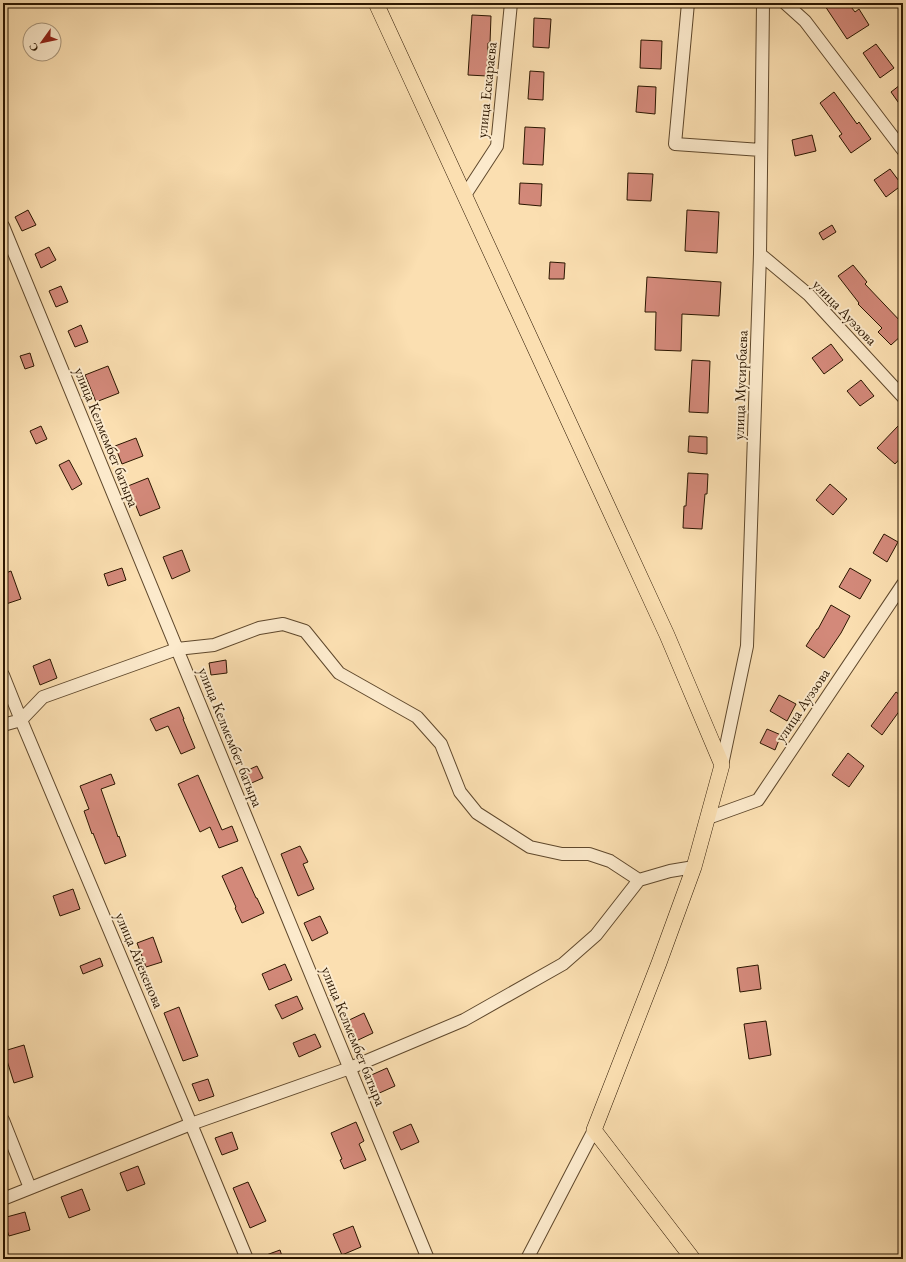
<svg xmlns="http://www.w3.org/2000/svg" width="906" height="1262" viewBox="0 0 906 1262" font-family="'EB Garamond',serif">
	<rect width="100%" height="100%" fill="#fbdfb1"/>
	<filter id="stains"><feTurbulence type="fractalNoise" baseFrequency=".005" numOctaves="4"/><feColorMatrix values="0 0 0 0 .2 0 0 0 0 .09 0 0 0 0 .02 0 0 0 .5 -.17"/></filter>
	<radialGradient id="worn" r=".72"><stop offset=".6" stop-color="#630" stop-opacity="0"/><stop offset="1" stop-color="#630" stop-opacity=".3"/></radialGradient>
	<path fill="#d3897a" stroke="#2b1600" d="M823 3H848L855 12 859 9 869 25 847 39Z
		M472 15 491 16 490 43H488L487 76 468 75Z
		M534 18 551 19 549 48 533 47Z
		M641 40 662 41 661 69 640 68Z
		M876 44 894 68 880 78 863 53Z
		M530 71 544 72 543 100 528 99Z
		M900 85 903 90V109L891 92Z
		M638 86 656 87 655 114 636 112Z
		M834 92 857 124 859 122 871 139 851 153 839 136 842 134 820 103Z
		M525 127 545 128 543 165 523 164Z
		M812 135 816 151 795 156 792 140Z
		M890 169 902 185 886 197 874 180Z
		M628 173 653 174 651 201 627 200Z
		M520 183 542 184 541 206 519 204Z
		M28 210 36 225 22 231 15 217Z
		M687 210 719 212 717 253 685 251Z
		M832 225 836 232 823 240 819 233Z
		M49 247 56 260 41 268 35 254Z
		M550 262 565 263 564 279H549Z
		M853 265 867 282 865 284 903 324V334L891 345 878 332 882 328 858 304 859 303 838 276Z
		M647 277 721 282 719 316 682 314 681 351 655 350 656 312H645Z
		M61 286 68 302 56 307 49 291Z
		M81 325 88 342 75 347 68 331Z
		M831 344 843 360 824 374 812 358Z
		M30 353 34 366 25 369 20 356Z
		M692 360 710 361 708 413 689 412Z
		M108 366 119 393 96 402 85 375Z
		M861 380 874 396 860 406 847 391Z
		M41 426 47 439 36 444 30 431Z
		M898 426 903 431V455L895 464 877 448Z
		M689 436 707 437V454L688 452Z
		M136 438 143 456 122 464 115 446Z
		M69 460 82 484 72 490 59 465Z
		M688 473 708 474 707 494H705L702 529 683 528 684 506H686Z
		M148 478 160 508 140 516 128 486Z
		M830 484 847 499 833 515 816 500Z
		M884 534 898 542 887 562 873 553Z
		M182 550 190 571 172 579 163 557Z
		M122 568 126 580 108 586 104 574Z
		M850 568 871 580 860 599 839 587Z
		M11 571 21 599 3 605V574Z
		M831 605 850 616 841 633 824 658 806 646 817 629H818Z
		M50 659 57 678 40 685 33 666Z
		M226 660 227 673 211 675 209 663Z
		M896 692 903 697V706L882 735 871 726Z
		M779 695 796 704 787 721 770 711Z
		M179 707 184 719H183L195 748 181 754 168 726 156 731 150 719Z
		M767 729 781 735 775 750 760 743Z
		M848 753 864 766 849 787 832 775Z
		M257 766 263 778 247 785 241 773Z
		M111 774 115 784 101 789 118 837 119 836 126 856 105 864 93 833 92 834 84 811 89 809 80 786Z
		M198 775 222 830 232 826 238 841 219 848 210 827 200 832 178 784Z
		M300 846 308 862 303 864 314 889 298 896 281 854Z
		M242 867 256 898H257L264 913 242 923 235 908 236 907 222 876Z
		M73 889 80 909 60 916 53 896Z
		M320 916 328 933 312 941 304 923Z
		M153 937 162 962 146 967 137 943Z
		M100 958 103 966 83 974 80 966Z
		M285 964 292 980 269 990 262 974Z
		M758 965 761 989 740 992 737 968Z
		M297 996 303 1009 282 1019 275 1005Z
		M179 1007 198 1056 183 1061 164 1013Z
		M364 1013 373 1033 354 1042 345 1022Z
		M766 1021 771 1055 749 1059 744 1024Z
		M315 1034 321 1047 299 1057 293 1043Z
		M24 1045 33 1077 14 1083 4 1051Z
		M387 1068 395 1086 375 1095 367 1077Z
		M208 1079 214 1096 199 1101 192 1084Z
		M356 1122 364 1141 359 1144 366 1160 344 1169 340 1160 342 1159 331 1133Z
		M411 1124 419 1142 401 1150 393 1132Z
		M232 1132 238 1149 222 1155 215 1138Z
		M138 1166 145 1184 127 1191 120 1173Z
		M248 1182 266 1221 250 1228 233 1188Z
		M82 1189 90 1210 69 1218 61 1197Z
		M25 1212 30 1230 9 1236 3 1218Z
		M353 1226 361 1247 342 1255 333 1234Z
		M280 1250 283 1259H258V1258Z"/>
	<g fill="none" stroke-linecap="round" stroke-linejoin="round">
		<g stroke="#5f482c" stroke-width="14">
			<path id="minor" d="M688 3 675 144 761 150
				M785 3 805 21 903 150
				M465 195 497 146 511 3
				M3 226 428 1259
				M760 254 809 295 903 397
				M3 675 21 720 191 1124 247 1259
				M3 725 21 720 43 697 177 649 214 645 259 628 283 624 305 631 339 673 417 717 441 744 460 792 477 813 530 847 562 854H589L610 861 639 880
				M722 765 747 646 760 254 763 3
				M708 818 758 800 903 584
				M3 1120 30 1188
				M3 1199 191 1124 350 1068 464 1020 563 964 596 935 639 880 670 871 694 867
				M527 1259 594 1130"/>
		</g>
		<g stroke="#2b1600" stroke-width="16">
			<path id="major" d="M376 3 667 635 722 765 694 867 659 963 594 1130 693 1259"/>
		</g>
		<use href="#minor" stroke="#fceacc" stroke-width="12"/>
		<use href="#major" stroke="#fbdfb1" stroke-width="15"/>
	</g>
	<g text-anchor="middle" dominant-baseline="central" stroke-width="4" stroke-linejoin="round" paint-order="stroke">
		<g font-size="15" fill="#2b1600" stroke="#fceacc">
			<text transform="translate(486 90) rotate(-84)">улица Ескараева</text>
			<text transform="translate(845 312) rotate(46)">улица Ауэзова</text>
			<text transform="translate(740 385) rotate(-88)">улица Мусирбаева</text>
			<text transform="translate(107 437) rotate(68)">улица Келмембет батыра</text>
			<text transform="translate(802 705) rotate(-56)">улица Ауэзова</text>
			<text transform="translate(231 737) rotate(68)">улица Келмембет батыра</text>
			<text transform="translate(140 960) rotate(67)">улица Айекенова</text>
			<text transform="translate(354 1036) rotate(68)">улица Келмембет батыра</text>
		</g>
	</g>
	<rect width="906" height="1262" fill="none" stroke="#fbdfb1" stroke-width="16"/>
	<rect x="4" y="4" width="898" height="1254" fill="none" stroke="#2b1600" stroke-width="2"/>
	<rect x="8" y="8" width="890" height="1246" fill="none" stroke="#2b1600"/>
	<g transform="translate(42 42) rotate(237)"><circle r="19" fill="#fceacc" stroke="#a8957a"/>
	<path d="M0-3L7 15L0 10L-7 15Z" fill="#8f2418"/>
	<text y="-6" font-size="11" font-weight="bold" text-anchor="middle" fill="#2b1600">С</text>
	</g>
	<rect width="100%" height="100%" filter="url(#stains)"/>
	<rect width="100%" height="100%" fill="url(#worn)"/>
</svg>
